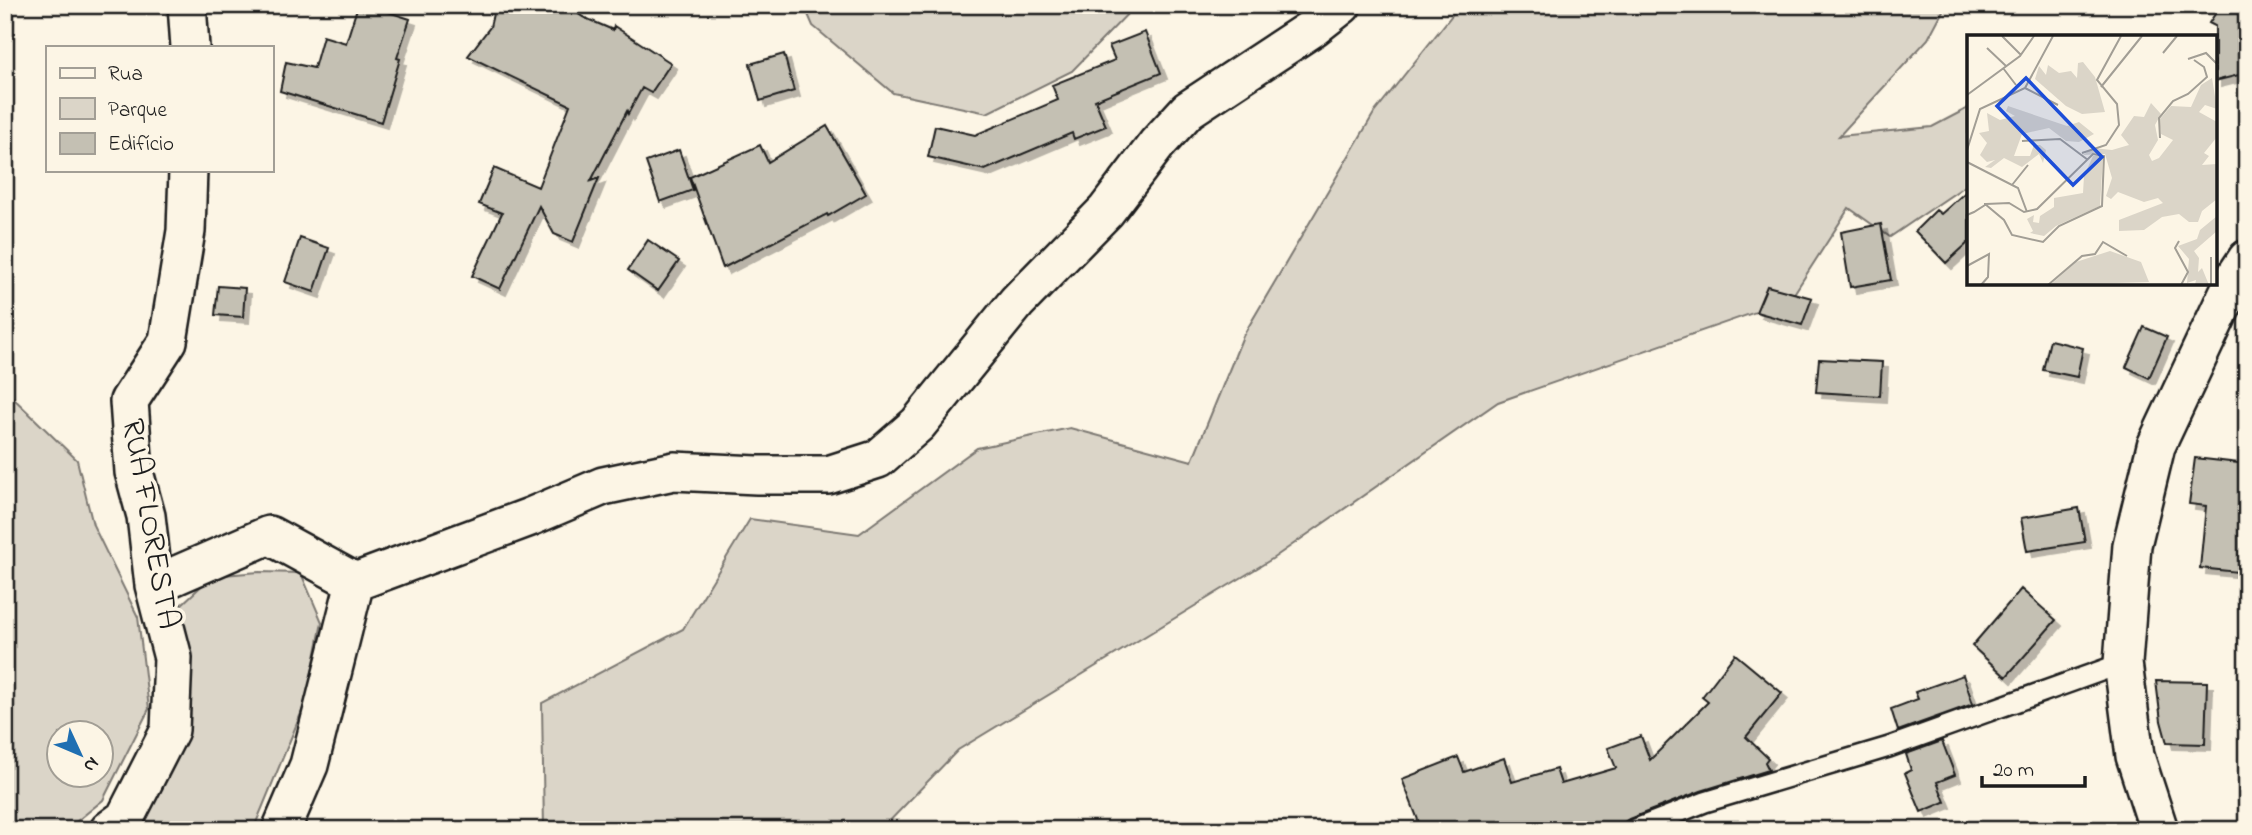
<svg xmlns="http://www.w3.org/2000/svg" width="2252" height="835" viewBox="0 0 2252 835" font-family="'Indie Flower',sans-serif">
	<defs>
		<filter id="shadow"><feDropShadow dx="6" dy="6" stdDeviation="0" flood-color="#0004"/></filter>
	</defs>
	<rect width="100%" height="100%" fill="#fcf5e5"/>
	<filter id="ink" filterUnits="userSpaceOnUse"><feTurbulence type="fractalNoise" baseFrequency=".0143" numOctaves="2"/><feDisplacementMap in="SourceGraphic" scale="14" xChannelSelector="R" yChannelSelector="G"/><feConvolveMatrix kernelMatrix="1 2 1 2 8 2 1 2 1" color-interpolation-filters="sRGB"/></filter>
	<g filter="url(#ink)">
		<path fill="#dbd5c8" stroke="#7c7872" stroke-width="2" fill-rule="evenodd" d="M804 5H1136L1072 71 987 113 893 93 813 26Z
			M1460 5H1946L1928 39 1839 136 1932 127 1968 108V184L1890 237 1849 208 1790 300 1498 402 1272 559 958 750 881 830H544L542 703 683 629 750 519 859 534 977 448 1070 428 1192 461 1243 336 1374 113Z
			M5 390 77 460 93 525 138 617 149 709 103 800 66 830H5ZM60 734H102V776H60Z
			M259 572 301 573 322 622 307 699 256 823 248 830H130L184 737 180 606 212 576Z"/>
		<path fill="#c4c0b3" stroke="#1c1c1c" stroke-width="2" filter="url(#shadow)" d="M358 5H367L410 19 397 58 400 59 381 122 280 91 286 62 314 68 323 36 346 43Z
			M495 5H565L583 17 613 30 614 26 671 63 651 93 642 88 628 114 627 111 591 181 599 178 573 242 554 234 539 206 500 289 472 276 502 213 479 204 494 168 538 187 570 105 468 56 490 27Z
			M2221 5H2247V73L2215 81V26L2209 23Z
			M1145 32 1161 73 1095 100 1106 126 1074 139 1072 133 985 170 928 157 935 126 975 135 1058 100 1052 85 1115 60 1109 46Z
			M784 54 794 91 760 101 750 64Z
			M827 126 866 194 828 216 827 214 723 268 690 177 760 145 768 162Z
			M679 150 693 190 660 202 646 162Z
			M1969 189V242L1946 263 1915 231 1936 210 1941 214Z
			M1881 224 1891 280 1850 287 1841 232Z
			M300 238 329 248 314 292 285 282Z
			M648 240 679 261 658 291 628 270Z
			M218 286 245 288 243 317 215 315Z
			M1767 286 1812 298 1802 325 1756 312Z
			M2144 327 2167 337 2149 378 2126 367Z
			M2050 340 2083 348 2077 377 2043 370Z
			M1819 359 1882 362 1880 396 1816 392Z
			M2195 458 2247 464V573L2200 568 2206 506 2189 504Z
			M2079 508 2085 542 2027 551 2021 518Z
			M2021 589 2056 620 2006 677 1972 646Z
			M1735 654 1782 693 1746 737 1768 758 1765 762 1769 770 1701 791 1629 819 1623 823 1621 830H1422L1402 779 1458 757 1464 772 1504 758 1512 782 1556 769 1561 784 1616 768 1608 748 1641 736 1650 760 1708 702 1702 697Z
			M1963 675 1973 704 1898 731 1891 709 1918 699 1915 692Z
			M2156 681 2207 682 2205 744 2167 743 2161 721Z
			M1942 741 1955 775 1937 782 1945 802 1921 812 1905 773 1911 770 1906 754Z"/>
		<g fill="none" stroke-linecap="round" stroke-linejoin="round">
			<g stroke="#1c1c1c" stroke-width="24">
				<path id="service" d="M1633 830 1705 802 1889 747 2123 663"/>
			</g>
			<g stroke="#1c1c1c" stroke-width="42">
				<path id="minor" d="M187 5 190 47
					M355 582 530 517 603 486 674 471 757 475H828L878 459 918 424 1017 302 1106 211 1157 144 1188 110 1314 27 1342 5
					M154 585 269 535 355 582
					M109 830 125 818 170 730 173 658 154 585 146 516 134 472 129 401 168 341 186 231 188 170
					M281 830 309 765 355 582
					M2159 830 2135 756 2123 663 2132 545 2156 446 2237 274 2247 259"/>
			</g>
			<use href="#service" stroke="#fcf5e5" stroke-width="19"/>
			<use href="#minor" stroke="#fcf5e5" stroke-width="37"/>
		</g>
	</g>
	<g text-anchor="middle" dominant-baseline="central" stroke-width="7" stroke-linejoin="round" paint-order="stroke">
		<g font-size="32" fill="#1c1c1c" stroke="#fcf5e5">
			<text transform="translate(149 524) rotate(80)">RUA FLORESTA</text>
		</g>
	</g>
	<g transform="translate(1967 35)">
		<rect width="250" height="250" fill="#fcf5e5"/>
		<path d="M116 27 128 42 138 77 115 79 99 71 68 44 72 31 79 40 81 30 92 38 104 36 110 43 111 28ZM245 43 250 74 238 70 232 77 250 87V102L237 118 242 121 235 130 250 129V164L235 176 231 187H222L212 179 195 182 177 195 152 196V185L196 168 191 163 177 167 151 157 144 164 139 161 145 143 138 119 116 120 126 113 145 115 162 110 154 100 167 81 177 82 184 68 194 79 188 90 191 105 182 120 185 126 192 123 206 105 194 99 192 85 204 71 224 72 234 50ZM41 71 100 91 112 87 127 99 112 107 99 106 82 93 55 99 47 121H63L67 110H73L79 115 76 128 72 119 55 132 37 123 24 133 18 132 28 125 20 127 13 120 20 108 12 98 22 96 20 78 33 85 48 81 39 76ZM126 121H136L133 171 89 191 77 201 63 198 66 196 60 184 67 180 66 187 72 188 73 181 87 172V163L116 158 117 141ZM250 181V196L227 216 232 223 231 237 235 233 242 250H228L229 245 220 248 222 224 211 211 230 204 233 195ZM143 216 174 227 182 247 83 250 109 227Z" fill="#dbd5c8"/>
		<path fill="none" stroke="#a29e95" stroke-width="2" d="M35 1 54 20M20 13 39 31M196 18 210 1M221 24 239 18 251 30M36 33 49 50M134 52 175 1M58 53 91 70M0 60 53 21 67 1M193 103 192 83 206 66 221 59 240 42 237 32 227 25M55 106 93 104 121 125M0 115 13 74 58 53 86 1M115 118 139 110 152 90 150 69 130 45 154 1M0 127 51 153 60 177M45 150 61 130M0 180 7 177 18 170V169H19L42 168 57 177 70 174 126 119 137 121 135 171 92 191 76 207 45 200 37 185 18 169M212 206 208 213 221 237 214 250M0 231 22 219 21 242 14 250M81 250 115 221 128 219 136 207 160 221M244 250V222"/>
		<path fill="#1d4ed8" fill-opacity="0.15" stroke="#1d4ed8" stroke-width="3.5" d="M59 43 135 122 106 150 30 71Z"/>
		<rect width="250" height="250" fill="none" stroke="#1c1c1c" stroke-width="3.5"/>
	</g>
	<rect width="2252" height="835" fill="none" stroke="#fcf5e5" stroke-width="28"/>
	<rect x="14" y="14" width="2224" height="807" fill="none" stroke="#1c1c1c" stroke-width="2.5" filter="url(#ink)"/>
	<rect x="46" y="46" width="228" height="126" fill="#fcf5e5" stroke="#a29e95" stroke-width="2"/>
	<rect x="60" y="68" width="35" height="10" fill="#fcf5e5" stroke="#a29e95" stroke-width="2"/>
	<text x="108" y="80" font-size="21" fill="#1c1c1c">Rua</text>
	<rect x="60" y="98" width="35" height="21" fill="#dbd5c8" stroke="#a29e95" stroke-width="2"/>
	<text x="108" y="116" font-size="21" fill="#1c1c1c">Parque</text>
	<rect x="60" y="133" width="35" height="21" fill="#c4c0b3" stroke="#a29e95" stroke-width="2"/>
	<text x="108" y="150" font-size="21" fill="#1c1c1c">Edifício</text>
	<g transform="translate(80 754) rotate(134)"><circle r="33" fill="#fcf5e5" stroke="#a29e95" stroke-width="2"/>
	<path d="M0-5L12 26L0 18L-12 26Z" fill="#1f6fb2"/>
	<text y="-10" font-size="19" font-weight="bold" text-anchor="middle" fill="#1c1c1c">N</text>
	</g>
	<path d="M1982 776v10h103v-10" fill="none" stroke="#1c1c1c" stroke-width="3.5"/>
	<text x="1993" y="776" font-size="21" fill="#1c1c1c" stroke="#fcf5e5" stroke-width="5" paint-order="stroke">20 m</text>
</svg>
